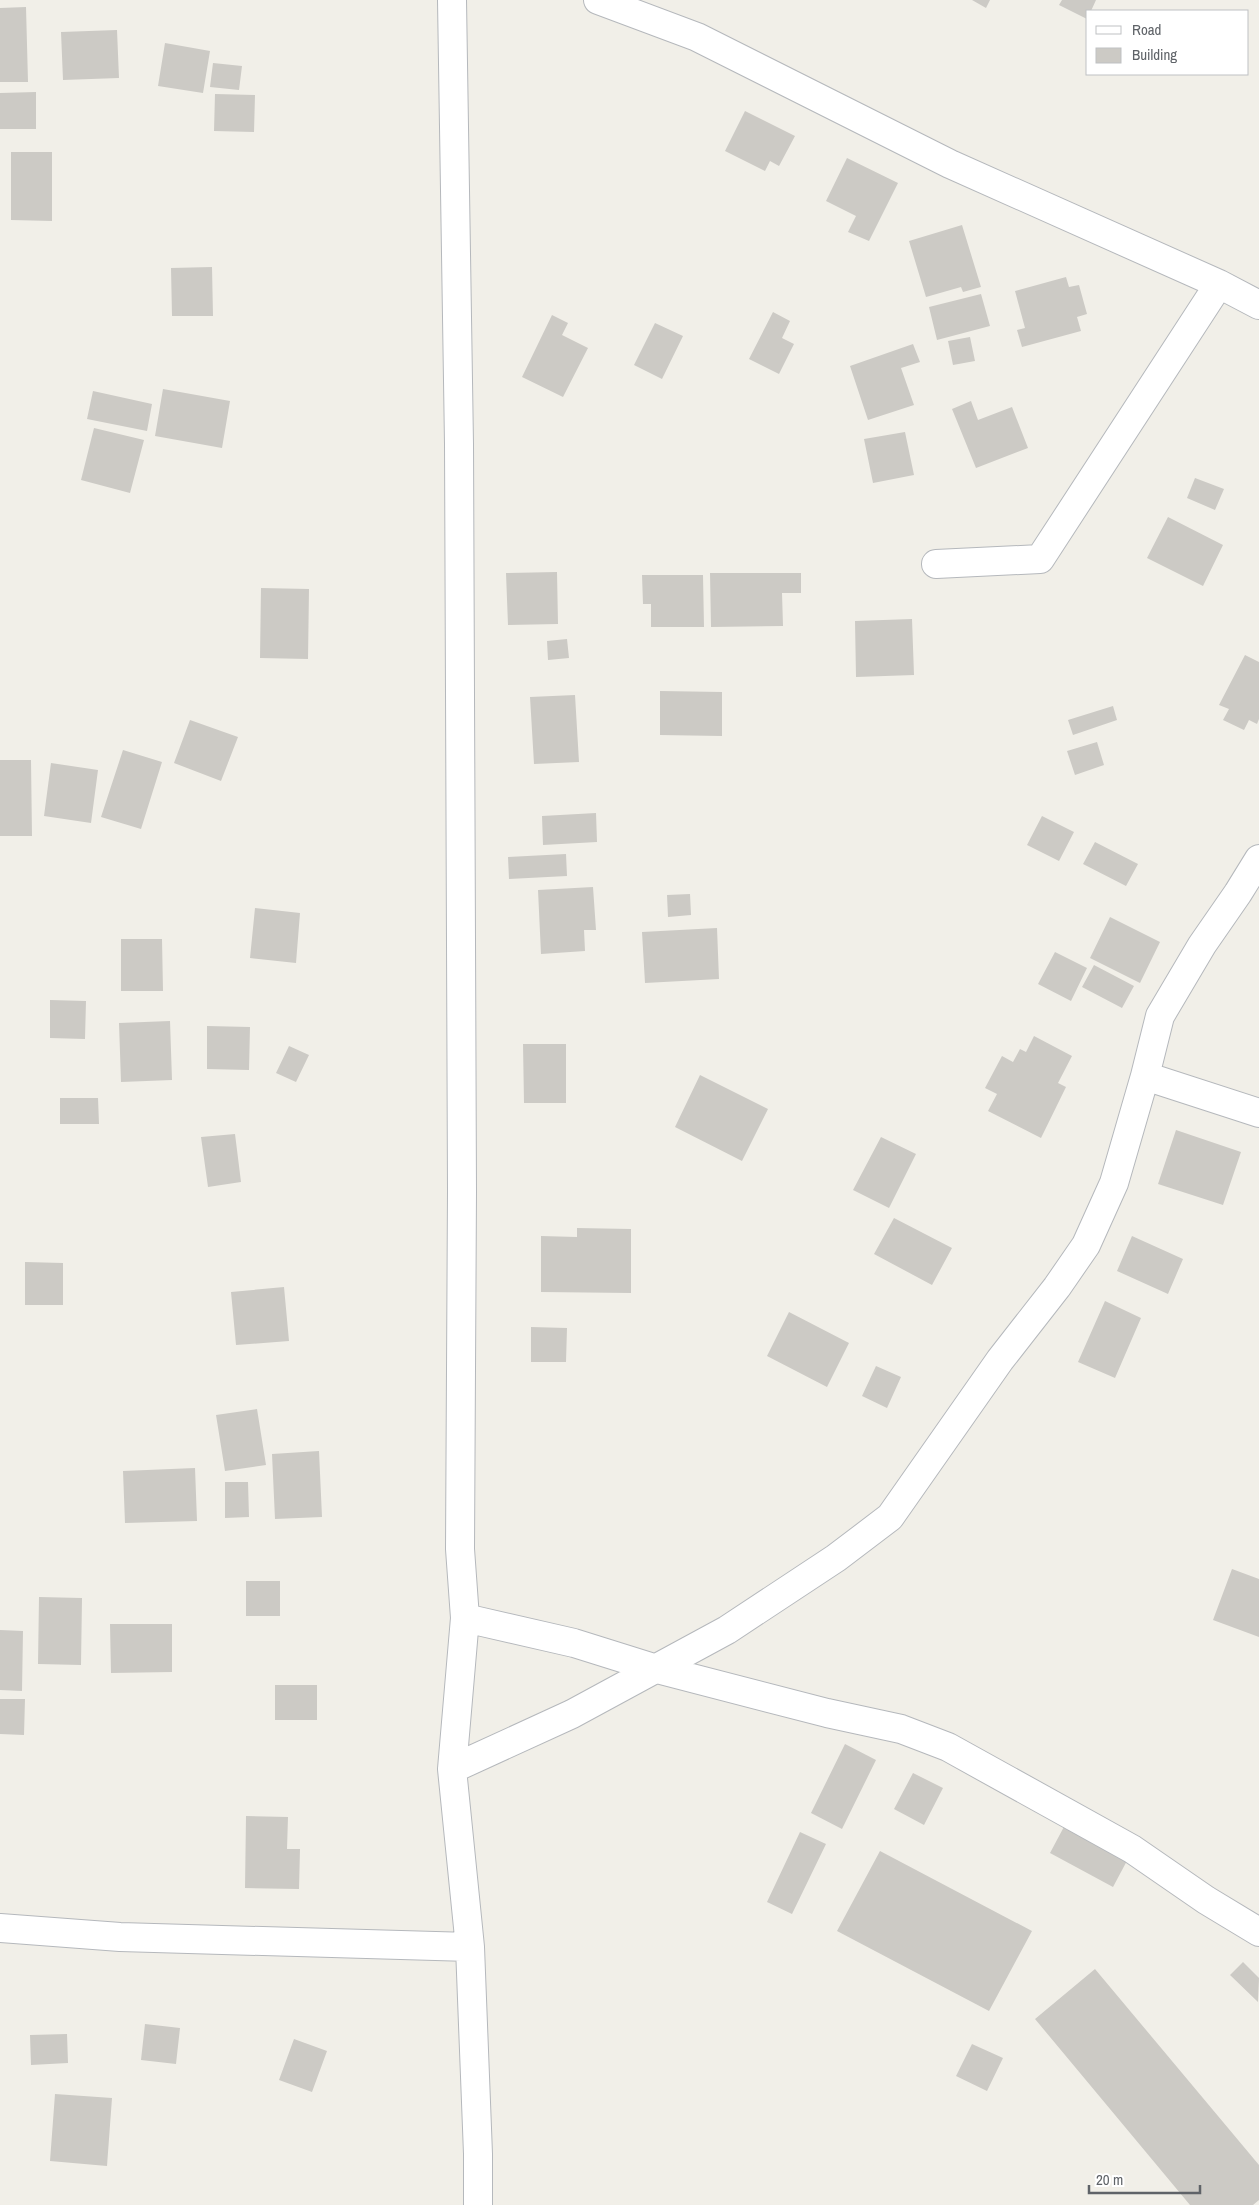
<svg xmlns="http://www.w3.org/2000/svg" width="1259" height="2205" viewBox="0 0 1259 2205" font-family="'Archivo Narrow',sans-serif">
	<rect width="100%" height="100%" fill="#f1efe8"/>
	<path fill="#cccac5" d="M972 0H990L986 8Z
		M1062 0H1096L1091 11H1088L1087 19 1059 5Z
		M26 7 28 82H0V8Z
		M117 30 119 78 63 80 61 32Z
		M165 43 210 51 203 93 158 86Z
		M213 63 242 66 239 90 210 87Z
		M36 92V129H0V93Z
		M215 94 255 95 254 132 214 131Z
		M745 111 795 136 779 166 770 161 765 171 725 151Z
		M11 152H52V221L11 220Z
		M847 158 898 183 869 241 848 232 856 216 826 201Z
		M962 225 981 287 963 292 961 287 926 297 909 241Z
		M212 267 213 316H172L171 268Z
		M1066 277 1069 287 1079 285 1087 314 1077 317 1081 331 1022 347 1017 330 1025 328 1015 291Z
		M981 294 990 326 937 340 929 307Z
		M773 312 790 321 782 338 794 344 779 374 749 359Z
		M552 315 568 323 562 335 588 348 563 397 522 377Z
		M655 323 683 336 662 379 634 365Z
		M970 337 975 361 953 365 948 341Z
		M913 344 920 362 901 368 914 405 868 420 850 366Z
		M163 389 230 401 222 448 155 436Z
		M93 391 152 404 147 431 87 419Z
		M971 401 978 420 1012 407 1028 448 976 468 952 409Z
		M94 428 144 440 130 493 81 480Z
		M905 432 914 475 873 483 864 439Z
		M1195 478 1224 489 1215 510 1187 498Z
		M1168 517 1223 545 1203 586 1147 558Z
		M557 572 558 624 508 625 506 573Z
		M710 573H801V593H782L783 626 711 627Z
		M642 575H703L704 627H651V604H643Z
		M261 588 309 589 308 659 260 658Z
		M912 619 914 675 856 677 855 621Z
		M567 639 569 658 548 660 547 641Z
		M1245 655 1259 662V719L1257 724 1249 720 1244 730 1223 720 1229 709 1219 705Z
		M660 691 722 692V736L660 735Z
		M575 695 579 762 534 764 530 697Z
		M1113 706 1117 720 1073 735 1068 720Z
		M190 720 238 737 221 781 174 763Z
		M1097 742 1104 765 1075 775 1067 751Z
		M123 750 162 762 141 829 101 817Z
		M0 760H31L32 836H0Z
		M51 763 98 770 91 823 44 816Z
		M596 813 597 842 543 845 542 816Z
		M1042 816 1074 832 1059 861 1027 845Z
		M1095 842 1138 864 1126 886 1083 864Z
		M566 854 567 876 509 879 508 857Z
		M593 887 596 930H584L585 951 541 954 538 890Z
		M690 894 691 915 668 917 667 895Z
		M255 908 300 913 296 963 250 958Z
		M1110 917 1160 942 1140 983 1090 958Z
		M717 928 719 979 645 983 642 932Z
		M121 939H162L163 991H121Z
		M1055 952 1087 968 1071 1001 1038 984Z
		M1094 965 1134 986 1122 1008 1082 987Z
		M50 1000 86 1001 85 1039 50 1038Z
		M170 1021 172 1080 121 1082 119 1023Z
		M207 1026 250 1027 249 1070 207 1069Z
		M1034 1036 1072 1056 1058 1083 1066 1087 1041 1138 988 1111 997 1094 985 1088 1002 1056 1013 1062 1020 1049 1026 1052Z
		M523 1044H566V1103H524Z
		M289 1046 309 1055 296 1082 276 1073Z
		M700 1075 768 1109 742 1161 675 1127Z
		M60 1098H98L99 1124H60Z
		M1176 1130 1241 1152 1223 1205 1158 1184Z
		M235 1134 241 1182 208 1187 201 1137Z
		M881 1137 916 1154 889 1208 853 1190Z
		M894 1218 952 1248 932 1285 874 1254Z
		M577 1228 631 1229V1293L541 1292V1236L577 1237Z
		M1132 1236 1183 1259 1168 1294 1117 1271Z
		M25 1262 63 1263V1305H25Z
		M284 1287 289 1341 236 1345 231 1292Z
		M1105 1301 1141 1318 1115 1378 1078 1362Z
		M789 1312 849 1343 827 1387 767 1356Z
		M531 1327 567 1328 566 1362H531Z
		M876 1366 901 1377 887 1408 862 1396Z
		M257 1409 266 1465 225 1471 216 1415Z
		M319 1451 322 1517 275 1519 272 1454Z
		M195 1468 197 1521 125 1523 123 1471Z
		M225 1482H248L249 1517 225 1518Z
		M1232 1569 1259 1579V1637L1213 1620Z
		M246 1581H280V1616H246Z
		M39 1597 82 1598 81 1665 38 1664Z
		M110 1624H172V1672L111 1673Z
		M0 1630 23 1631 22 1691 0 1690Z
		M275 1685H317V1720H275Z
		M0 1699H25L24 1735 0 1734Z
		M845 1744 876 1760 842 1829 811 1813Z
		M913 1773 943 1788 924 1825 894 1809Z
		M246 1816 288 1817 287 1849H300L299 1889 245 1888Z
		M1066 1823 1129 1857 1113 1887 1050 1853Z
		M800 1832 826 1844 792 1914 767 1902Z
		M880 1851 1032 1931 989 2011 837 1931Z
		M1243 1962 1259 1978 1258 2002 1230 1975Z
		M1095 1969 1259 2165V2200L1253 2205H1190L1035 2019Z
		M145 2024 180 2028 176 2064 141 2060Z
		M67 2034 68 2063 31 2065 30 2035Z
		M294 2039 327 2051 312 2092 279 2080Z
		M972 2044 1003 2058 987 2091 956 2076Z
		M55 2094 112 2098 107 2166 50 2161Z"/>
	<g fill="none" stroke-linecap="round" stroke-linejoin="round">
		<g stroke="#b5b8bc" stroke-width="30">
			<path id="minor" d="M452 0 459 444 462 1191 460 1549 465 1618 452 1769 470 1947 478 2154V2205
				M598 0 697 37 950 164 1219 284 1259 305
				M936 564 1040 559 1219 284
				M1145 1076 1259 1113
				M465 1618 574 1643 657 1669 827 1713 901 1729 948 1747 1132 1849 1206 1900 1259 1932
				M452 1769 572 1714 727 1630 836 1558 890 1517 1000 1360 1057 1287 1086 1245 1114 1183 1145 1076 1160 1016 1202 945 1238 893 1259 859
				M0 1928 120 1937 470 1947"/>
		</g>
		<use href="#minor" stroke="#fff" stroke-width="28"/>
	</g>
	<rect x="1086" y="10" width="162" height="65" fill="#ffffff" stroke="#bfc1c3"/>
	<rect x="1096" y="26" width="25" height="8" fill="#ffffff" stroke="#bfc1c3"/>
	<text x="1132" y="35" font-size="15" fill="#5f6368">Road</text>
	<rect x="1096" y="48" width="25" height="15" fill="#cccac5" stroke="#bfc1c3"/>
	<text x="1132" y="60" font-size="15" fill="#5f6368">Building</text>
	<path d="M1089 2185v8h111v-8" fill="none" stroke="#5f6368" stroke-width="2.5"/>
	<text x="1096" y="2185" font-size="15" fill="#5f6368" stroke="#ffffff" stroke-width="4" paint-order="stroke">20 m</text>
</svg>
